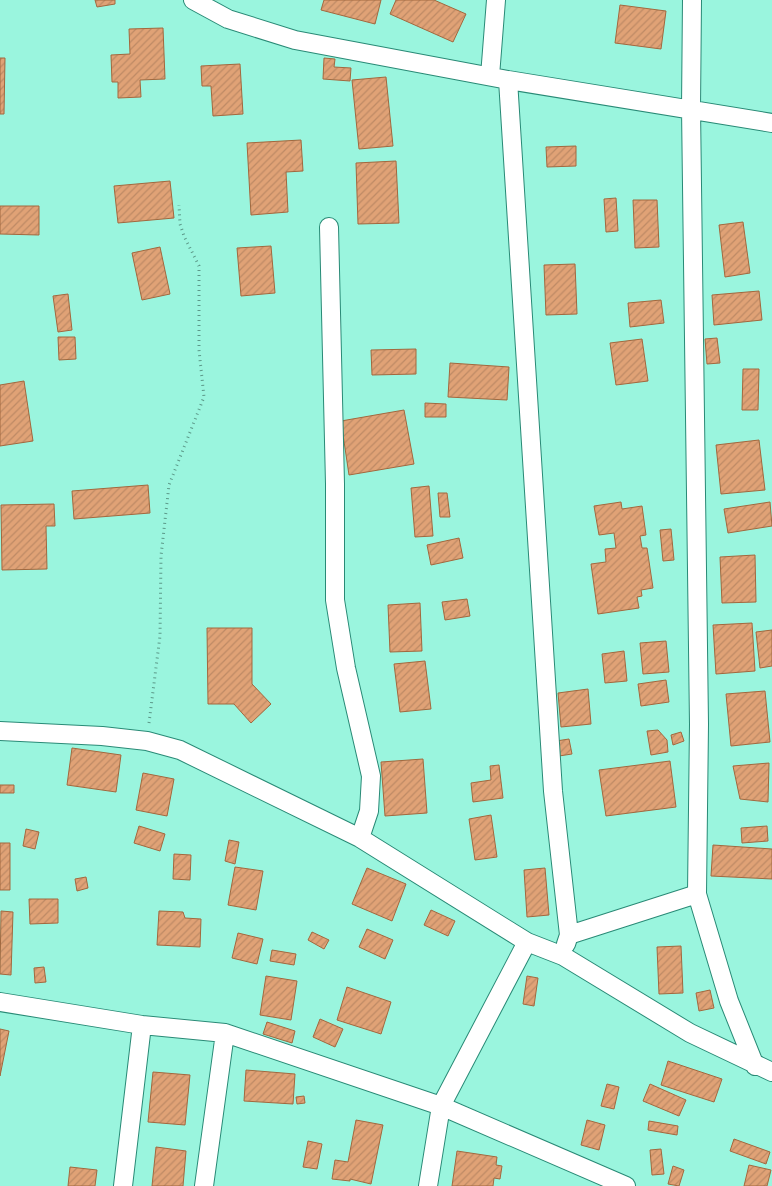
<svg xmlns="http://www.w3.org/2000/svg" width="772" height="1186" viewBox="0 0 772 1186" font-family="'Roboto Condensed',sans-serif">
	<defs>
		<pattern id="building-hatch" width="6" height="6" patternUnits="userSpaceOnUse" patternTransform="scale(1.25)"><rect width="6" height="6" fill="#e0a276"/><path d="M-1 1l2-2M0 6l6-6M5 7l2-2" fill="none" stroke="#be8a65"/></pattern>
	</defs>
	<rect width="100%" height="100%" fill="#9af5de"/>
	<path fill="url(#building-hatch)" stroke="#a2683e" d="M95 0H115V4L97 7Z
		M324 0H381L375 24 321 10Z
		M396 0H434L466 14 453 42 390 14Z
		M620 5 666 11 661 49 615 43Z
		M163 28 165 79 140 80 141 97 118 98V82H112L111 55 130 54 129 29Z
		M0 58H5L4 114H0Z
		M324 58 335 59 334 67 351 68 350 81 323 79Z
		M240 64 243 114 213 116 211 86H202L201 66Z
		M386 77 393 146 359 149 352 80Z
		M301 140 303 171 286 172 288 212 251 215 247 143Z
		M576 146V166L547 167 546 147Z
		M396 161 399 223 358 224 356 163Z
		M170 181 174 218 118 223 114 186Z
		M616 198 618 231 606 232 604 199Z
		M633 200H657L659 247 635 248Z
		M0 206H39V235L0 234Z
		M743 222 750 273 725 277 719 225Z
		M271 246 275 293 241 296 237 248Z
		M160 247 170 294 142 300 132 253Z
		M575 264 577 314 546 315 544 265Z
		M759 291 762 320 714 325 712 295Z
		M68 294 72 330 58 332 53 296Z
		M661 300 664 323 630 327 628 303Z
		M58 337H75L76 359 59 360Z
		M717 338 720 363 707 364 705 339Z
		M642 339 648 381 616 385 610 343Z
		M416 349V374L372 375 371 350Z
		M450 363 509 367 507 400 448 397Z
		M743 369H759L758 410H742Z
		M24 381 33 441 0 446V385Z
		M425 403 446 404V417H425Z
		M404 410 414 464 349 475 341 421Z
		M759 440 765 490 721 494 716 445Z
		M148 485 150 513 74 519 72 491Z
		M429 486 433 536 415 537 411 488Z
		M438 493H447L450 517H440Z
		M621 502 622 509 642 506 646 535 640 536 642 548H647L653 588 641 590 642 596 637 597 639 608 598 614 591 564 606 562 605 549 616 548 614 533 599 535 594 506Z
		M770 502 772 526 728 533 724 509Z
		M54 504 55 526H46L47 569 2 570 1 505Z
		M671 529 674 560 663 561 660 530Z
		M459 538 463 558 431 565 427 545Z
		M755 555 756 602 722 603 720 557Z
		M467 599 470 616 445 620 442 602Z
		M420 603 422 651 390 652 388 605Z
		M752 623 755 671 716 674 713 625Z
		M207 628H252V684L271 704 251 723 234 704H208Z
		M772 630V666L760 668 756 632Z
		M666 641 669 672 643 674 640 643Z
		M624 651 627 681 605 683 602 654Z
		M425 661 431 709 400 712 394 664Z
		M666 680 669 702 641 706 638 684Z
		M588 689 591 724 561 727 558 693Z
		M765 691 770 742 731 746 726 694Z
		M658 730 667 740 668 752 651 755 647 731Z
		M681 732 684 741 673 745 671 735Z
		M569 739 572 754 559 756 556 741Z
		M72 748 121 755 116 792 67 785Z
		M423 759 427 813 385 816 381 762Z
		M670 761 676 807 606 816 599 770Z
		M769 763 768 802 740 799 733 766Z
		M499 765 503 798 473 802 471 783 491 780 490 766Z
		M143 773 174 779 167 816 136 810Z
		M0 785H14V793H0Z
		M491 815 497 857 475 860 469 819Z
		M139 826 165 834 160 851 134 843Z
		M767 826 768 841 742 843 741 828Z
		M26 829 39 832 35 849 23 846Z
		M229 840 239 842 235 864 225 861Z
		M0 843H10V890H0Z
		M713 845 772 849V879L711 876Z
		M174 854 191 855 190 880 173 879Z
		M235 867 263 871 256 910 228 905Z
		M367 868 406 884 392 921 352 904Z
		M545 868 549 915 527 917 524 870Z
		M86 877 88 888 77 891 75 879Z
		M29 899H58V923L30 924Z
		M431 910 455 921 448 936 424 925Z
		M1 911 13 912 11 975 0 974Z
		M159 911 183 912 185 918 201 919 200 947 157 945Z
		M367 929 393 940 385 959 359 947Z
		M312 932 329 940 324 949 308 940Z
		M238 933 263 939 257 964 232 958Z
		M681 946 683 993 659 994 657 947Z
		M272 950 296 954 294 965 270 961Z
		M44 967 46 982 35 983 34 968Z
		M266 976 297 981 291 1020 260 1015Z
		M527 976 538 978 534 1006 523 1004Z
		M347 987 391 1002 381 1034 337 1020Z
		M710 990 714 1008 699 1011 696 993Z
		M320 1019 343 1029 335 1047 313 1037Z
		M267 1022 295 1031 292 1043 263 1034Z
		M0 1029 9 1031 0 1076Z
		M668 1061 722 1079 714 1102 661 1085Z
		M246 1070 295 1074 293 1104 244 1101Z
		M153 1072 190 1075 185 1125 148 1122Z
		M607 1084 619 1087 614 1109 601 1106Z
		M650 1084 686 1100 679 1116 643 1101Z
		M304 1096 305 1103 297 1104 296 1097Z
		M356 1120 383 1125 371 1184 350 1179V1181L332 1179 335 1160 348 1162Z
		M587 1120 605 1125 599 1150 581 1145Z
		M649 1121 678 1126 677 1135 648 1130Z
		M734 1139 770 1152 766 1164 730 1151Z
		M308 1141 322 1144 317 1169 303 1167Z
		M156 1147 186 1151 183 1186H152Z
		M661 1149 664 1174 652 1175 650 1150Z
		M457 1151 497 1157 496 1165 502 1166 500 1179 494 1178 493 1186H452Z
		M749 1165 771 1170 767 1186H744Z
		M673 1166 684 1170 679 1186 668 1184Z
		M70 1167 97 1170 95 1186H68Z"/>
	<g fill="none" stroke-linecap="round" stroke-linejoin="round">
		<g stroke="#298a76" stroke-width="20">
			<path id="minor" d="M193 0 228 19 295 40 508 80 772 123
				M692 0 691 108 699 724 697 894 729 1001 755 1066
				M490 76 496 0
				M508 80 553 791 569 935
				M329 227 335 484V600L346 668 371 776 369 811 360 838
				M0 731 102 736 147 741 180 750 360 838 527 942 563 956 690 1033 772 1072
				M566 944 569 935 697 894
				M0 1002 142 1025 225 1033 441 1106 626 1186
				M123 1186 142 1025
				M204 1186 225 1033
				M428 1186 441 1106 527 942"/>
		</g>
		<path stroke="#5c9989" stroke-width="3" stroke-dasharray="1 4" stroke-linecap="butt" d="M149 723 160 636 161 556 169 485 204 397 199 350V266L184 236 180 224 179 205"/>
		<use href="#minor" stroke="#fff" stroke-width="18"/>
	</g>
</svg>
